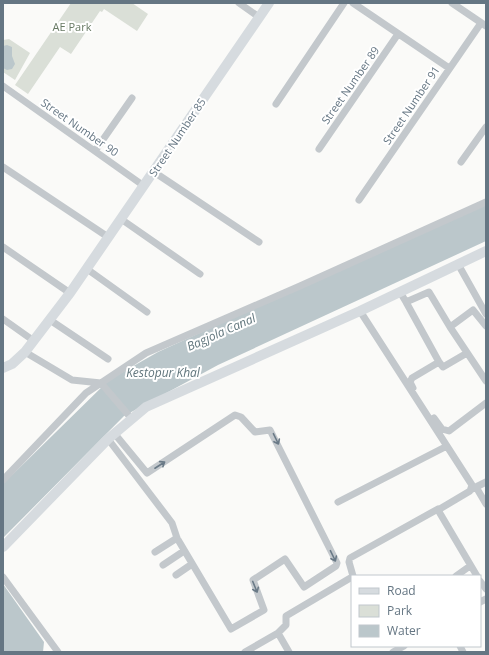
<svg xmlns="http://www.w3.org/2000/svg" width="489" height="655" viewBox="0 0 489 655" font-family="'Open Sans',sans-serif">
	<rect width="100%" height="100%" fill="#fafaf8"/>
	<path fill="#dadfd7" d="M71 3H132L148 14 137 31 104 9 102 12 100 11 71 54 60 47 28 94 15 85Z
		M9 39 30 53 15 80 3 72V40Z"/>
	<path fill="#bbc7cb" d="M7 45 12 47V56L15 64 12 69 7 70 3 68V46Z
		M486 202V241L218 365 124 416 3 538V484L109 380 158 352Z
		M3 584 44 642 43 652H3Z"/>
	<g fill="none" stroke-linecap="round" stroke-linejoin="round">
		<path stroke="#c3c8cc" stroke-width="7" d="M239 3 259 17
			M353 3 449 68
			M452 3 486 26
			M3 86 144 186
			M276 104 344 3
			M319 149 398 34
			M95 151 132 98
			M461 162 486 127
			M3 167 108 237
			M154 172 259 242
			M359 200 481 23
			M121 219 200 274
			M3 247 70 293
			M458 264 486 314
			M87 269 147 312
			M400 292 406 302 429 292 450 327 486 381
			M406 302 439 362
			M360 311 472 485 470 491 438 510 477 576
			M3 319 34 341
			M50 320 108 359
			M450 327 473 310 486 326
			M25 352 72 380 101 383 131 418
			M413 388 410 382 412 378 439 362 443 367 467 353
			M434 418 442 429 449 431 486 403
			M108 439 172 523 177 538 231 629 264 610 253 580 285 559 304 587 336 566 337 563 270 430 255 432 241 417 235 415 147 473 114 433
			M3 480 86 393 146 353 300 286 486 202
			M476 487 486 504
			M472 489 486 482
			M338 502 447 446
			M155 552 177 538
			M163 565 184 551
			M176 575 192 564
			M353 576 349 562 350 558 438 509
			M456 576 470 566
			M3 577 58 652
			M480 581 486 589
			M480 602 486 599
			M278 633 286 625V616L352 577
			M460 646 463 652
			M245 652 278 633 289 652
			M393 652 404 646"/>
		<path stroke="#d6dbdf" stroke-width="10" d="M3 368 12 364 25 352 70 293 269 3
			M3 547 108 439 146 407 360 311 486 251"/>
	</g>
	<defs><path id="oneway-shaft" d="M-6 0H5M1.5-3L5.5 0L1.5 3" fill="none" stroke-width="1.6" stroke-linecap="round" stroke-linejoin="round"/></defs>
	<g stroke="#6a7a87">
		<use href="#oneway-shaft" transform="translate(276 439) rotate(64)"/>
		<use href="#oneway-shaft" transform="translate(160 465) rotate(-33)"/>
		<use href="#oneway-shaft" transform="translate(333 556) rotate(64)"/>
		<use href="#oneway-shaft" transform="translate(255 587) rotate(68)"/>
	</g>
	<g text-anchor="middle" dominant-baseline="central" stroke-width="4" stroke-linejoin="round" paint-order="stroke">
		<g font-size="11" fill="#687a64" stroke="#fff">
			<text x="72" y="26">AE Park</text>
		</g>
		<g font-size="11" fill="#657683" stroke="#fff">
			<text transform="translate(350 85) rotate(-55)">Street Number 89</text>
			<text transform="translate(411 105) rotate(-56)">Street Number 91</text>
			<text transform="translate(80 127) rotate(35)">Street Number 90</text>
			<text transform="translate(177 137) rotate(-56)">Street Number 85</text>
		</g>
		<g font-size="12" font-style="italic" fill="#60757c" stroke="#fff">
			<text transform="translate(221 332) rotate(-24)">Bagjola Canal</text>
			<text x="163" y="372">Kestopur Khal</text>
		</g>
	</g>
	<rect width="489" height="655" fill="none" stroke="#657683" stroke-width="8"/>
	<rect x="351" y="575" width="130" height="72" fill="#ffffff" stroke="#c1c8cd"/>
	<rect x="359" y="588" width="20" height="6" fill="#d6dbdf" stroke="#c1c8cd"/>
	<text x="387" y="595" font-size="12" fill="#657683">Road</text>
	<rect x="359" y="605" width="20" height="12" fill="#dadfd7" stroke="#c1c8cd"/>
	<text x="387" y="615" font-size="12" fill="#657683">Park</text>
	<rect x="359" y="625" width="20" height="12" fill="#bbc7cb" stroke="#c1c8cd"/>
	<text x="387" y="635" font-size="12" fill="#657683">Water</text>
</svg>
